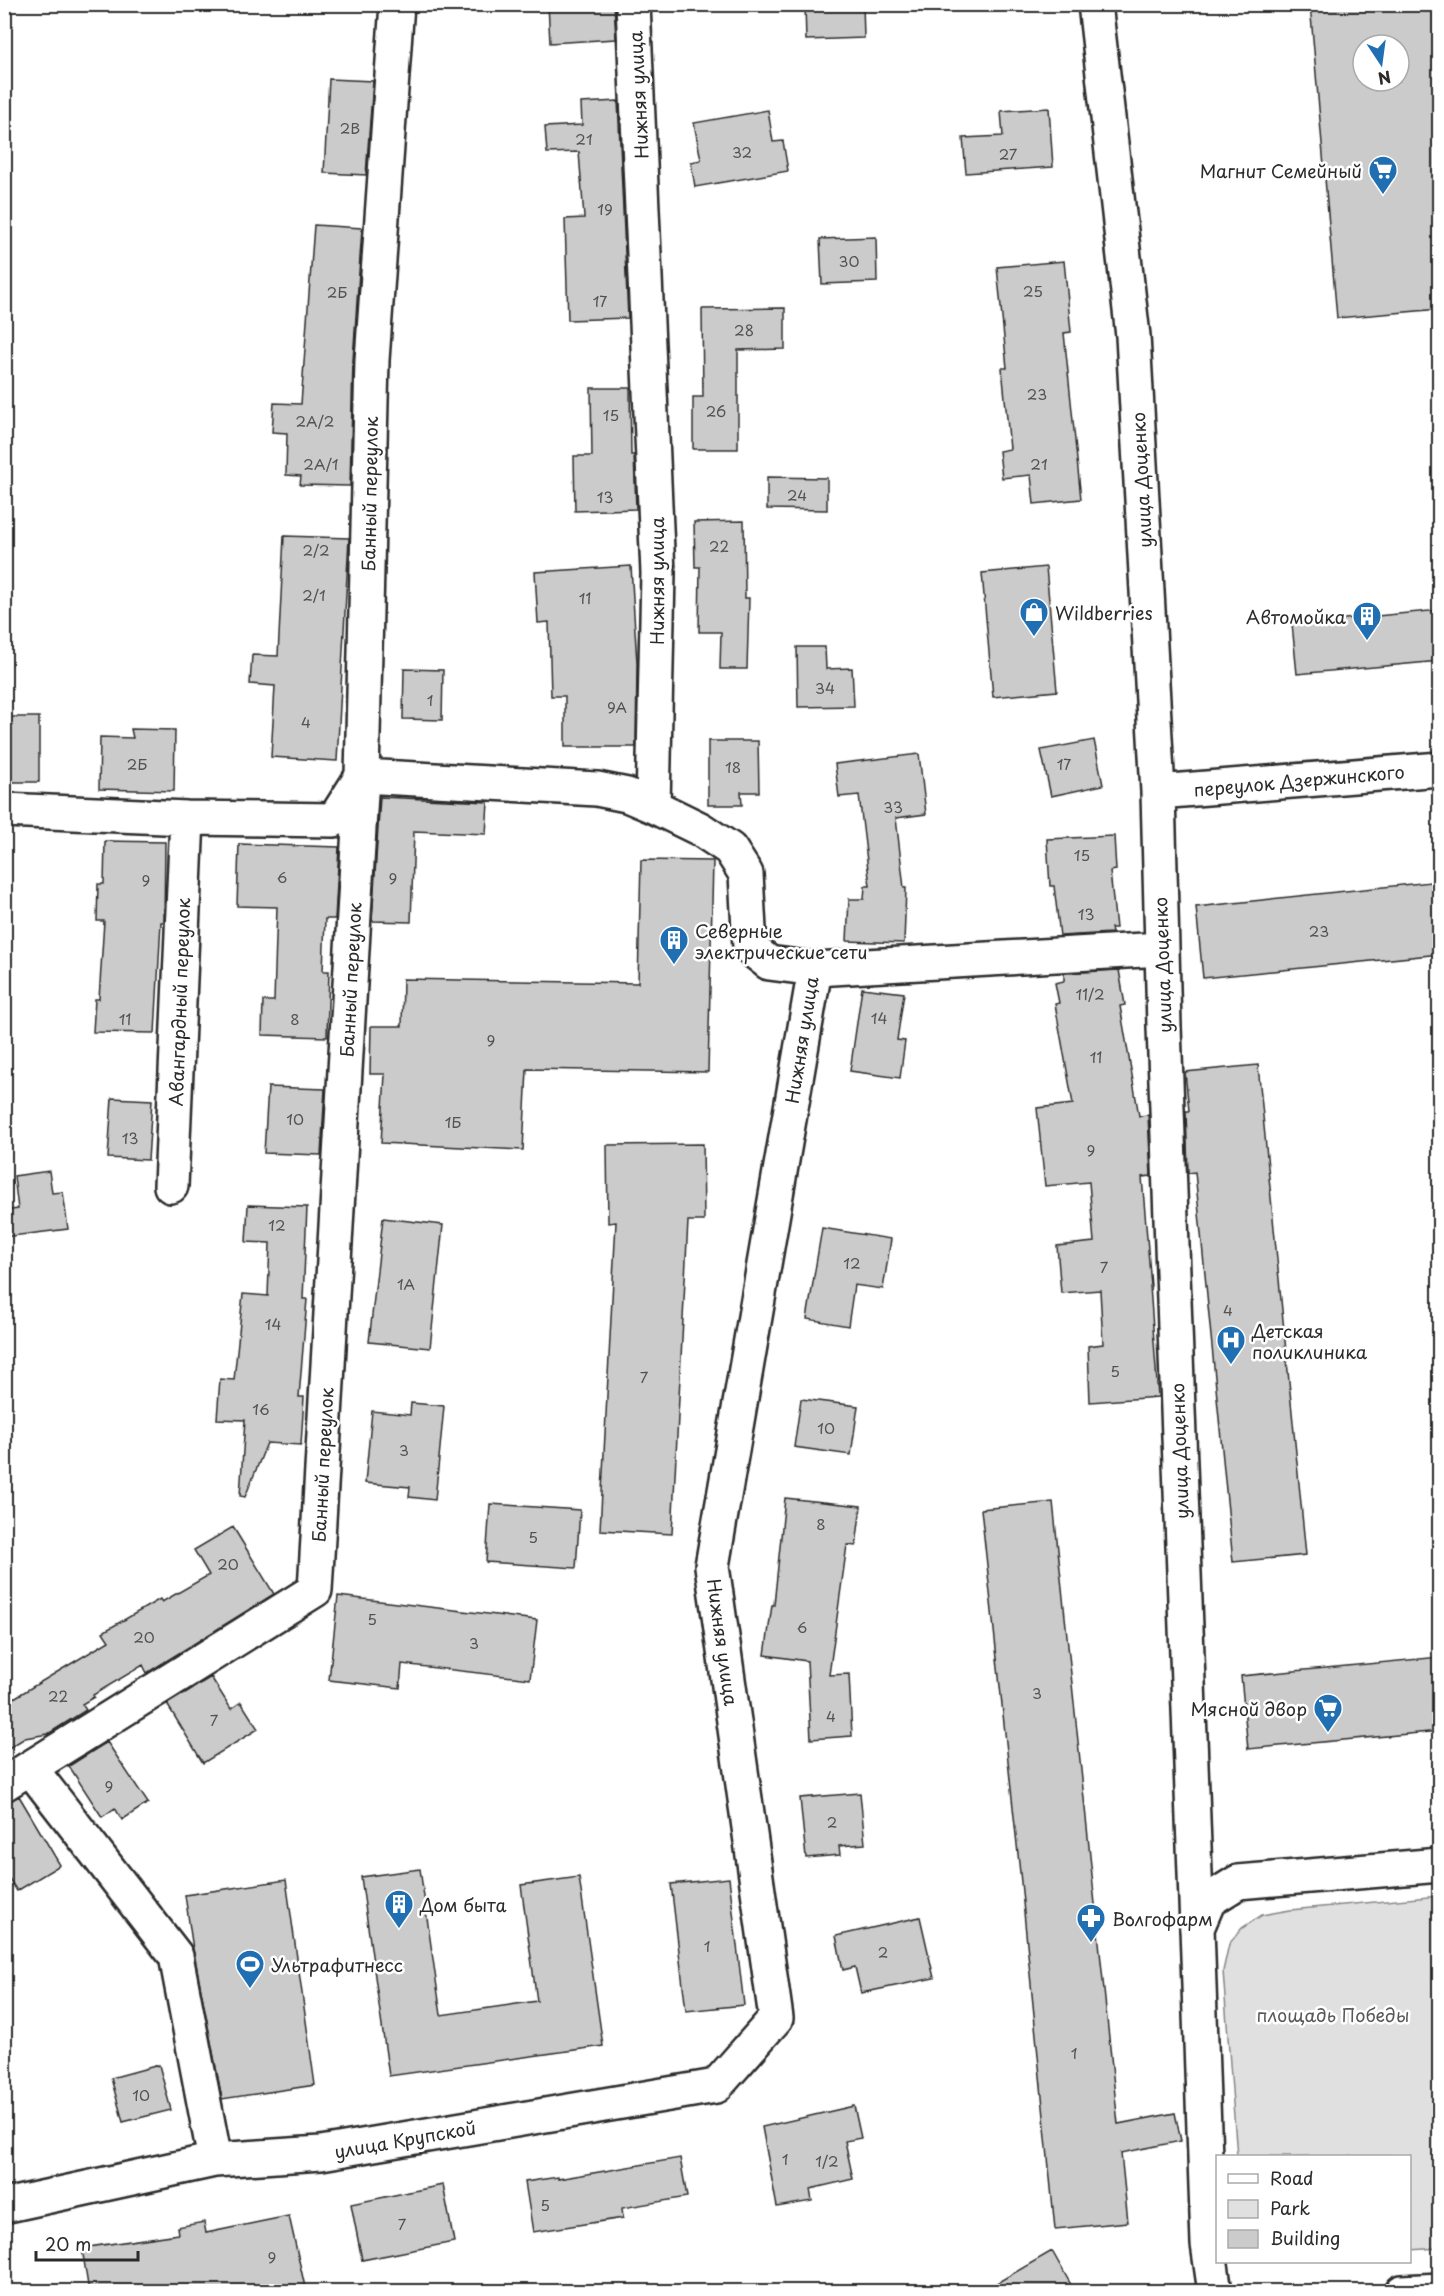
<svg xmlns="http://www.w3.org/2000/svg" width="1444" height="2296" viewBox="0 0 1444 2296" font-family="'Playpen Sans',sans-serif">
	<rect width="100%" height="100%" fill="#fff"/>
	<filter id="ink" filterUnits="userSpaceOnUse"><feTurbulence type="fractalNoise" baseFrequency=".0167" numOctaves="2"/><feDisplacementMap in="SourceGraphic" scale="12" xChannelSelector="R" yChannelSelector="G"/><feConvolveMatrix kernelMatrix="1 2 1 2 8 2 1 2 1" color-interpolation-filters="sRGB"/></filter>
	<g filter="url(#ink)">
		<path fill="#e0e0e0" stroke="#868686" stroke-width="1.5" d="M1439 1896V2248L1410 2250V2156H1237L1223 1971 1229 1944 1242 1928 1262 1915 1290 1910Z"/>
		<path fill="#cbcbcb" stroke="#2b2b2b" stroke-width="1.5" fill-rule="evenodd" d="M548 4H614L616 39 550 43Z
			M805 4H863L864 38 806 40Z
			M1310 4H1440V309L1337 318ZM1363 45H1399V81H1363Z
			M329 79 373 81 366 175 324 173Z
			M618 101 628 318 568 320 565 219 584 218 579 152 547 153 545 127 582 125 581 103Z
			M1049 108 1053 167 966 173 963 138 1003 136 1001 111Z
			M768 110 773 142 783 141 788 171 695 187 691 162 701 160 694 123Z
			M314 225 362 228 353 360 350 486 300 485 301 476 286 475 287 433 272 432 274 403 301 404Z
			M876 237 877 282 822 284 820 239Z
			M1064 261 1071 332 1064 333 1081 499 1034 504 1031 475 1002 478 999 451 1010 449 1002 368H1007L997 267Z
			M785 308V349L738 350V449H693V397H703L702 309Z
			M591 388H630L631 455H634L636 509 575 511 574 456H592Z
			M767 477 827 478V510L767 509Z
			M744 521 745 598H749L747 669H720L721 632H699L700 567H695L694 522Z
			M284 536 349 538 337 761 271 757 275 686 250 684 252 655 278 656Z
			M631 566 637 663 636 747H565V696H551L549 622 538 623 535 572Z
			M1046 567 1057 691 993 697 982 573Z
			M1440 610V661L1297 674 1292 624Z
			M797 647H825L826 669 852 668 854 706 798 707Z
			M404 669 443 670 442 720 403 719Z
			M4 717H39V782H4Z
			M131 729 175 730 174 791 99 789 100 737 133 738Z
			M1094 740 1103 785 1051 796 1041 750Z
			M708 741H758L759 792H741L742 805H708Z
			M919 754 926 814 896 818 904 888H906L904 943 847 941 849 899H864L865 886H870L859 795 839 797 835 764Z
			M380 797 488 802 486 834 414 831 411 922 372 921Z
			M1114 836 1116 870 1110 871 1116 928H1111L1112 933 1060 936 1054 886H1050L1047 839Z
			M105 841 165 842 164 922H161L155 1033 93 1032 95 999H99L104 921H97L98 884H104Z
			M239 844 339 847 335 919H325L323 971H329L327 1037 262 1035 263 1001H274L277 907 237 906Z
			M641 860 713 861 708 1072 527 1069 523 1150 381 1143 385 1074H370L371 1026H402L403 979 638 983Z
			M1440 881V954L1203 978 1196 907Z
			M1119 970 1125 1005 1120 1006 1139 1116 1148 1115 1151 1176 1142 1177 1151 1286H1150L1158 1397 1090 1402 1088 1346 1103 1344 1100 1290 1061 1293 1057 1246 1094 1242 1089 1182 1045 1186 1037 1108 1073 1104 1055 1004 1059 1003 1055 983 1064 981V973Z
			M862 988 904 993 897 1040 905 1041 900 1078 850 1071Z
			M1258 1065 1306 1555 1233 1562 1195 1172 1188 1173 1186 1111H1189L1185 1072Z
			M268 1087 325 1089 321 1155 264 1153Z
			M112 1098 152 1100 148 1160 108 1158Z
			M703 1144 704 1221H688L672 1534 600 1530 616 1222 608 1223 607 1145Z
			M49 1171 52 1193 63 1192 68 1229 4 1237V1211L18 1209 14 1176Z
			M248 1205 307 1207 303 1299H307L299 1397H304L301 1445 267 1443 245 1497 240 1496 245 1420 217 1419 220 1379 234 1380 243 1294 268 1296 270 1243 246 1242Z
			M383 1218 443 1225 430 1348 369 1342Z
			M822 1228 891 1239 883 1289 854 1285 848 1326 807 1319Z
			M801 1399 858 1406 851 1455 794 1447Z
			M411 1403 444 1406 435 1500 409 1497 410 1487 365 1483 372 1411 410 1415Z
			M785 1498 861 1506 856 1546 847 1545 829 1675 849 1674 852 1736 811 1739 807 1661 765 1655 772 1605H774Z
			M1053 1502 1118 2124 1175 2113 1181 2141 1121 2153 1128 2222 1055 2229 1021 1882 981 1509Z
			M490 1504 580 1510 576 1568 486 1562Z
			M233 1527 274 1594 147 1673 143 1665 93 1695 94 1697 82 1704 86 1710 48 1734 25 1738 4 1751V1704L109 1641 103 1632 160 1599 162 1602 209 1575 194 1550Z
			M338 1596 537 1620 530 1679 402 1664 400 1688 329 1680Z
			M1440 1657V1731L1248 1749 1241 1676Z
			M211 1677 231 1709 241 1702 258 1729 203 1763 167 1704Z
			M107 1742 148 1803 122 1820 115 1808 102 1817 69 1766Z
			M860 1793 865 1844 839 1846 840 1855 806 1858 800 1798Z
			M19 1796 60 1865 17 1891 4 1871V1803Z
			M420 1869 441 2015 537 2001 521 1885 579 1877 603 2046 389 2076 361 1877Z
			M729 1878 744 2005 686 2011 671 1884Z
			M286 1880 315 2085 222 2099 193 1949 185 1895Z
			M920 1917 934 1978 861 1993 855 1967 843 1970 836 1936Z
			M159 2065 171 2110 123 2122 111 2078Z
			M854 2106 861 2138 845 2141 853 2179 810 2189 812 2201 777 2207 762 2127Z
			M680 2158 687 2197 622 2208 623 2218 533 2232 525 2182 558 2177V2179Z
			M443 2185 454 2242 362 2260 351 2204Z
			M289 2216 305 2287 281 2292H89L82 2248 178 2234 177 2227 204 2222 206 2233Z
			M1052 2251 1075 2292H981Z"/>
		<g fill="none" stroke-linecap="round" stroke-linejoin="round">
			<g stroke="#2b2b2b" stroke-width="38">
				<path id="minor" d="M1095 4 1133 336 1158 792 1164 1027 1197 1928
					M1158 792 1440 769
					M4 810 187 818 334 820 362 776 597 789 627 795 653 806
					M815 969 1161 949
					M171 1186 187 818
					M31 1769 176 1956 215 2160
					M4 1784 315 1590 362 776 372 360 397 4
					M4 2206 215 2160 321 2153 716 2086 776 2018 712 1566 815 969 769 963 750 948 746 874 730 849 700 829 653 806 658 573 633 4"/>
			</g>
			<g stroke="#2b2b2b" stroke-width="38">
				<path id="major" d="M1215 2292 1208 2244 1197 1928 1209 1900 1238 1882 1440 1865
					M1402 2292 1440 2290"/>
			</g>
			<use href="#minor" stroke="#fff" stroke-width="33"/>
			<use href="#major" stroke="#fff" stroke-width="33"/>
		</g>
	</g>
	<defs>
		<g id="supermarket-pin" transform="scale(1.5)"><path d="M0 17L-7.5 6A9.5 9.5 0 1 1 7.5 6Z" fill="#1f6fb2" stroke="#fff"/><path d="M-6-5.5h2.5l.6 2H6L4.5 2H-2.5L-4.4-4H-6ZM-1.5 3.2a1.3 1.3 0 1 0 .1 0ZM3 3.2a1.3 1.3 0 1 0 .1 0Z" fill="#fff"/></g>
		<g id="shop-pin" transform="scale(1.5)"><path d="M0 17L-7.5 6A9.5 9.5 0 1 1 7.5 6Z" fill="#1f6fb2" stroke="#fff"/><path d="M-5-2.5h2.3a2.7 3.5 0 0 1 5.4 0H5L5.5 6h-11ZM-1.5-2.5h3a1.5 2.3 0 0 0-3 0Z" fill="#fff"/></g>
		<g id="building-pin" transform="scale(1.5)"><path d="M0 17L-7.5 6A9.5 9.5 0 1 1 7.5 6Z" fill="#1f6fb2" stroke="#fff"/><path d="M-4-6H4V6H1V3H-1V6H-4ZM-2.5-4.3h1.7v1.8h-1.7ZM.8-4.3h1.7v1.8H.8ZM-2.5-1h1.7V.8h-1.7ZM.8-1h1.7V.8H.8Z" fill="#fff"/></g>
		<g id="hospital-pin" transform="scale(1.5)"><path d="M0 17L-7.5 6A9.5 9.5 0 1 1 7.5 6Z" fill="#1f6fb2" stroke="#fff"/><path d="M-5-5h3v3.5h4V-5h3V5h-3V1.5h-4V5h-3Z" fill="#fff"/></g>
		<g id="pharmacy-pin" transform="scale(1.5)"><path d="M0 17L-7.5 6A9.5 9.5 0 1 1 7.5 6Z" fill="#1f6fb2" stroke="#fff"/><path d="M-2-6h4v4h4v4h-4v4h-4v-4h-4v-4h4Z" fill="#fff"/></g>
		<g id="stadium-pin" transform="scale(1.5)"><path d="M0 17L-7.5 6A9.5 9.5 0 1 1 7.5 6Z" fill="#1f6fb2" stroke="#fff"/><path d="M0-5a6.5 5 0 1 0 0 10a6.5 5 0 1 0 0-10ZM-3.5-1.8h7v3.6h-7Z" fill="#fff"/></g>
	</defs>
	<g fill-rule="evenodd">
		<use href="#supermarket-pin" x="1383" y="170"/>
		<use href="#shop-pin" x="1034" y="612"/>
		<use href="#building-pin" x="1367" y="616"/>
		<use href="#building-pin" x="674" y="940"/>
		<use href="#hospital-pin" x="1231" y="1340"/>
		<use href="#supermarket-pin" x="1328" y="1708"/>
		<use href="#building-pin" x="399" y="1904"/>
		<use href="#pharmacy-pin" x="1091" y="1918"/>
		<use href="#stadium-pin" x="250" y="1964"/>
	</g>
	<g text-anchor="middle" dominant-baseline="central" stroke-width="5" stroke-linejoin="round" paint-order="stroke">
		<g font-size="15" fill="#535353">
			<text x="350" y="127">2В</text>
			<text x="584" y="138">21</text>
			<text x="742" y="151">32</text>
			<text x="1008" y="153">27</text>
			<text x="605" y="208">19</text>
			<text x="849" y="260">30</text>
			<text x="1033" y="290">25</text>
			<text x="337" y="291">2Б</text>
			<text x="600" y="300">17</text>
			<text x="744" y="329">28</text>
			<text x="1037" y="393">23</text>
			<text x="716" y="410">26</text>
			<text x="611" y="414">15</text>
			<text x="315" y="420">2А/2</text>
			<text x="321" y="463">2А/1</text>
			<text x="1039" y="463">21</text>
			<text x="797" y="494">24</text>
			<text x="605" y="496">13</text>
			<text x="719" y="545">22</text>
			<text x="316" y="549">2/2</text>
			<text x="314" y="594">2/1</text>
			<text x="585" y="597">11</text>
			<text x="825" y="687">34</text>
			<text x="430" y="699">1</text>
			<text x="617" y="706">9А</text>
			<text x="306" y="721">4</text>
			<text x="137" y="763">2Б</text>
			<text x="1064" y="763">17</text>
			<text x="733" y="766">18</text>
			<text x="893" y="806">33</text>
			<text x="1082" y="854">15</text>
			<text x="282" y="876">6</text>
			<text x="393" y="877">9</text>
			<text x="146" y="879">9</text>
			<text x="1086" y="913">13</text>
			<text x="1319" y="930">23</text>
			<text x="1090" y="993">11/2</text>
			<text x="879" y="1017">14</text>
			<text x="125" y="1018">11</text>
			<text x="295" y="1018">8</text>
			<text x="491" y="1039">9</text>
			<text x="1096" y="1056">11</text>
			<text x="295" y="1118">10</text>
			<text x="453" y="1121">1Б</text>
			<text x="130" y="1137">13</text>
			<text x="1091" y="1149">9</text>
			<text x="277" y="1224">12</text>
			<text x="852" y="1262">12</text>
			<text x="1104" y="1266">7</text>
			<text x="406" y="1283">1А</text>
			<text x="1228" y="1309">4</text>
			<text x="273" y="1323">14</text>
			<text x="1115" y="1370">5</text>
			<text x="644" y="1376">7</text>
			<text x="261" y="1408">16</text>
			<text x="826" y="1427">10</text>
			<text x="404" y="1449">3</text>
			<text x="821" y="1523">8</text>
			<text x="533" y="1536">5</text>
			<text x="228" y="1563">20</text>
			<text x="372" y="1618">5</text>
			<text x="802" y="1626">6</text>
			<text x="144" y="1636">20</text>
			<text x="474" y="1642">3</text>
			<text x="1037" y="1692">3</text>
			<text x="58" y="1695">22</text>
			<text x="831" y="1715">4</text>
			<text x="214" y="1719">7</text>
			<text x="109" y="1785">9</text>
			<text x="832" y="1821">2</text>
			<text x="707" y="1945">1</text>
			<text x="883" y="1951">2</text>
			<text x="1074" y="2052">1</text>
			<text x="141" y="2094">10</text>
			<text x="785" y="2158">1</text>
			<text x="827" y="2160">1/2</text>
			<text x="545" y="2204">5</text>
			<text x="402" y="2223">7</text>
			<text x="272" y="2256">9</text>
		</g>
		<g font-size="18" fill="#2b2b2b" stroke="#fff">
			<text transform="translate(638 95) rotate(-93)">Нижняя улица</text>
			<text transform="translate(1141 480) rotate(-93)">улица Доценко</text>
			<text transform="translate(369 494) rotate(-89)">Банный переулок</text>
			<text transform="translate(656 581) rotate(-90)">Нижняя улица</text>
			<text transform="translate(1299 780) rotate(-5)">переулок Дзержинского</text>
			<text transform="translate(1162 965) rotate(-92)">улица Доценко</text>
			<text transform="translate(350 980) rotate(-87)">Банный переулок</text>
			<text transform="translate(179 1002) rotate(-88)">Авангардный переулок</text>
			<text transform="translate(801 1040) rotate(-81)">Нижняя улица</text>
			<text transform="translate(1179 1451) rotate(-92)">улица Доценко</text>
			<text transform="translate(322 1465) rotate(-87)">Банный переулок</text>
			<text transform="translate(723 1642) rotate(82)">Нижняя улица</text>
			<text transform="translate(405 2139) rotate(-10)">улица Крупской</text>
		</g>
		<g font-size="18" fill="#2b2b2b" stroke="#fff" text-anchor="start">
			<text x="1362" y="170" text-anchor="end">Магнит Семейный</text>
			<text x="1055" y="612">Wildberries</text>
			<text x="1346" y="616" text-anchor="end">Автомойка</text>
			<text x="695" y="930">Северные<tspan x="695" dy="21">электрические сети</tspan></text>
			<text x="1252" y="1330">Детская<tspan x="1252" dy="21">поликлиника</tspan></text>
			<text x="1307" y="1708" text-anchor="end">Мясной двор</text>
			<text x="420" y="1904">Дом быта</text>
			<text x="1112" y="1918">Волгофарм</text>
			<text x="271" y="1964">Ультрафитнесс</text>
		</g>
		<g font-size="18" fill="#585858" stroke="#fff">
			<text x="1333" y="2014">площадь Победы</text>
		</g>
	</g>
	<rect width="1444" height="2296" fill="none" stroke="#fff" stroke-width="24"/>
	<rect x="12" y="12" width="1420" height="2272" fill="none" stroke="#2b2b2b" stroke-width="2" filter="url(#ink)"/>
	<rect x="1216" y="2155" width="195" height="108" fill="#ffffff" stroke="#aaaaaa" stroke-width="1.5"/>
	<rect x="1228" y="2174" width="30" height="9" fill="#ffffff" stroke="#aaaaaa" stroke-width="1.5"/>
	<text x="1270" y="2185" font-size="18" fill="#2b2b2b">Road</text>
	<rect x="1228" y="2200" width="30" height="18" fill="#e0e0e0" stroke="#aaaaaa" stroke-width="1.5"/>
	<text x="1270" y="2215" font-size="18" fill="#2b2b2b">Park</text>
	<rect x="1228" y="2230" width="30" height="18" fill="#cbcbcb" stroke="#aaaaaa" stroke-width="1.5"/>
	<text x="1270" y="2245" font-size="18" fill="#2b2b2b">Building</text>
	<g transform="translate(1381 63) rotate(167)"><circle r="28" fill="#ffffff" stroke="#aaaaaa" stroke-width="1.5"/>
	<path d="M0-4.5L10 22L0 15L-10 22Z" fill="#1f6fb2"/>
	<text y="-9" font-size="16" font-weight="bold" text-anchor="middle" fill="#2b2b2b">N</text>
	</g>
	<path d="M36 2251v9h102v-9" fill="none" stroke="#2b2b2b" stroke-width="3"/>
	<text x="45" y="2251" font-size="18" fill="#2b2b2b" stroke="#ffffff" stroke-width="4.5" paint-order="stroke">20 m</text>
</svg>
